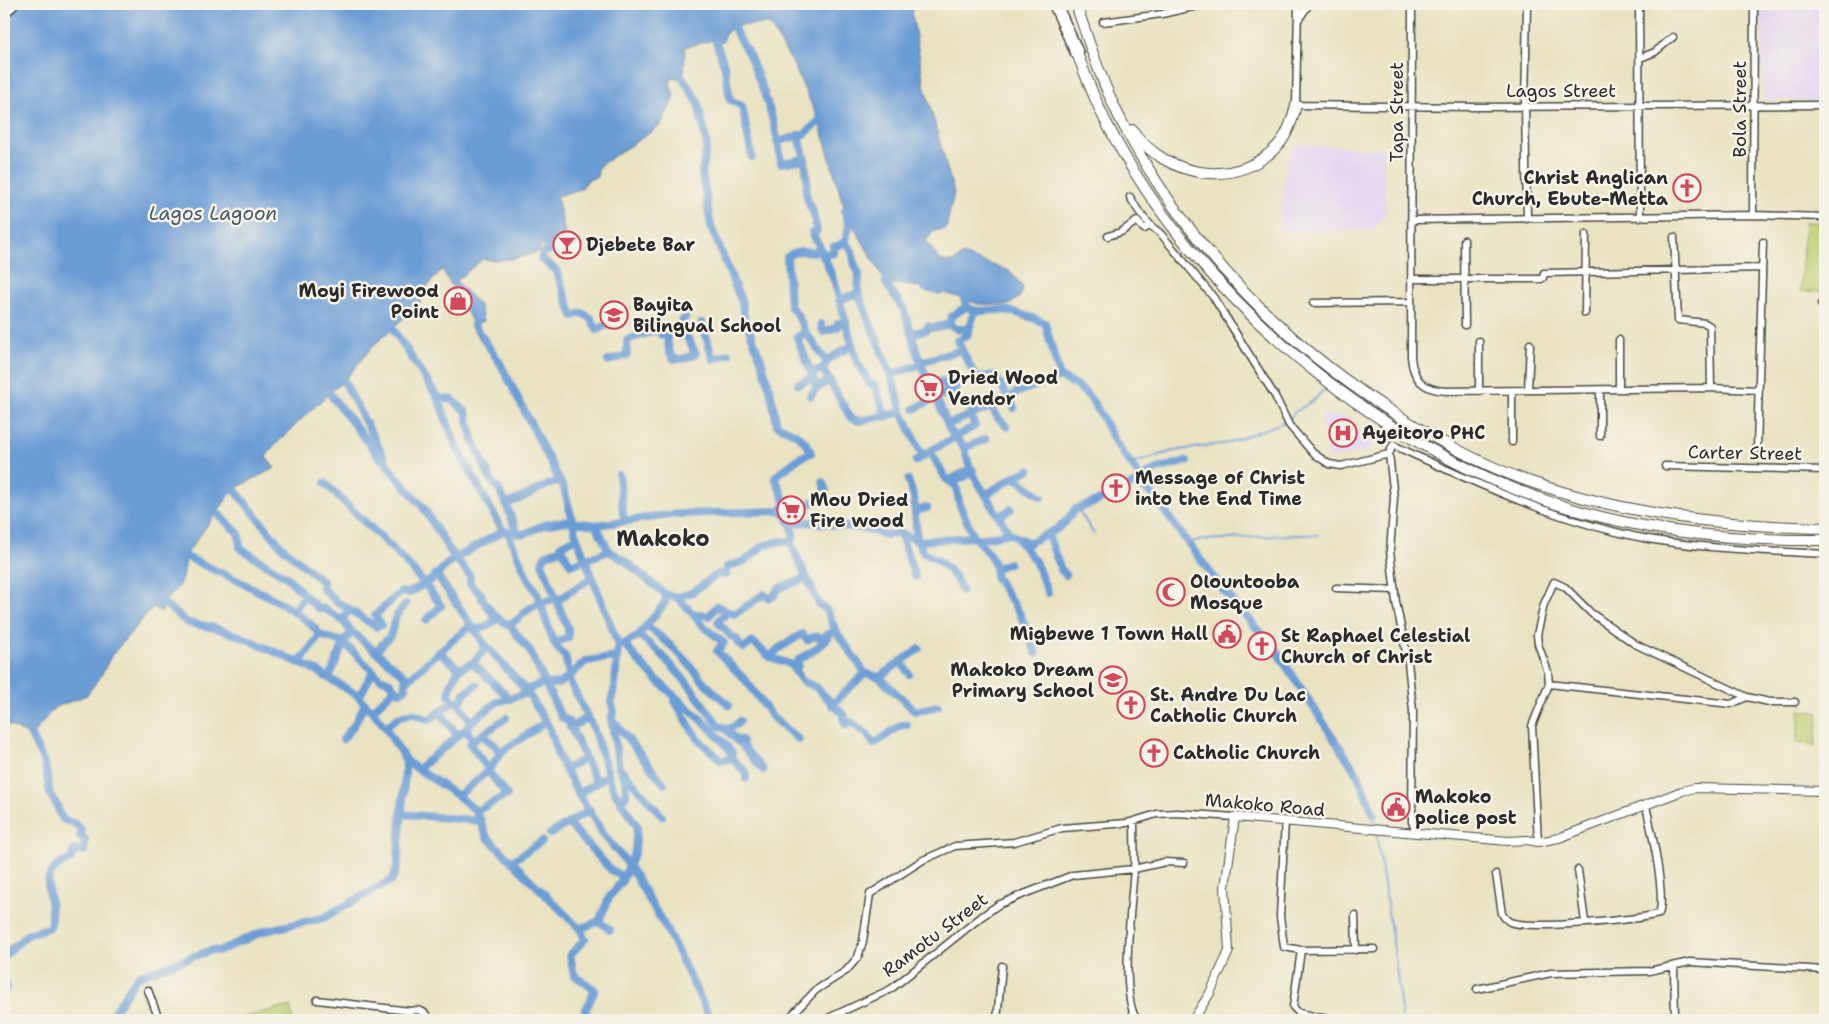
<svg xmlns="http://www.w3.org/2000/svg" width="1829" height="1024" viewBox="0 0 1829 1024" font-family="'Shantell Sans',sans-serif">
	<rect width="100%" height="100%" fill="#f7f3e8"/>
	<filter id="ink" filterUnits="userSpaceOnUse"><feTurbulence type="fractalNoise" baseFrequency=".02" numOctaves="2"/><feDisplacementMap in="SourceGraphic" scale="10" xChannelSelector="R" yChannelSelector="G"/><feConvolveMatrix kernelMatrix="1 2 1 2 8 2 1 2 1" color-interpolation-filters="sRGB"/></filter>
	<filter id="wash" filterUnits="userSpaceOnUse"><feTurbulence type="fractalNoise" baseFrequency=".0096" numOctaves="4" result="noise"/><feDisplacementMap in="SourceGraphic" scale="20" xChannelSelector="R" yChannelSelector="G"/><feGaussianBlur stdDeviation="1.12" result="paint"/><feColorMatrix in="noise" values="0 0 0 0 0 0 0 0 0 0 0 0 0 0 0 0 0 1.4 0 .05"/><feComposite in="paint" operator="in"/></filter>
	<g filter="url(#wash)">
		<rect width="100%" height="100%" fill="#eae3c2"/>
		<path fill="#e1d4f3" d="M1761 4H1825V101L1763 100Z
			M1296 144 1383 149 1386 212 1372 231H1278L1286 161Z
			M1321 415 1349 417 1375 449 1329 459Z"/>
		<path fill="#becf72" stroke="#747d4e" d="M1805 222 1825 223V292L1800 291Z
			M1800 710 1819 713 1815 746 1796 743Z
			M290 1006 293 1020H237V1018Z"/>
		<path fill="#6a9cd5" stroke="#4a6480" d="M4 4H915L912 13 924 84 954 193 946 229 934 231 926 241 941 261 953 262 963 255 1010 271 1023 287 1020 297 1009 305 978 304 931 288 886 283 845 211 819 121 793 64 769 24 734 26 721 38 685 47 684 80 672 77 670 85 675 97 660 126 599 166 597 177 588 180 581 189 557 196 565 233 553 238 552 249 541 245 538 252C521 258 502 262 483 259L456 281 480 306 483 321 474 325 442 269 422 293 421 302 372 347 344 381 329 393 272 448 266 457 275 468 234 489 185 556C187 574 178 593 162 602V612L153 607 111 656 102 674 87 695 54 708 31 736 4 723Z"/>
		<g fill="none" stroke-linecap="round" stroke-linejoin="round">
			<path stroke="#6a9cd5" stroke-width="2" d="M1132 464 1173 451 1228 443 1287 421 1295 412 1314 400 1328 386
				M1077 508 1094 534
				M864 528 892 520
				M1187 543C1206 538 1222 540 1241 538 1268 536 1291 534 1318 535
				M1374 815 1375 827
				M1376 832 1395 957 1402 1020"/>
			<path stroke="#6a9cd5" stroke-width="8" d="M734 26C737 38 745 46 750 57 763 88 778 130 781 163L805 159
				M721 38 716 42 725 68 730 100 742 106 752 157
				M684 80 698 102 707 145 702 173 711 227 742 303 744 317 761 359 770 389 777 425C793 433 804 435 811 453L799 458 775 477 786 504 780 511
				M798 135 805 159 807 182 806 193 810 207 812 208 817 231 812 233 821 249 835 283 857 362 869 383 875 386 886 417
				M777 142 805 134 819 121
				M845 211 849 227 845 242 852 251 855 265 859 274 858 293 891 375 902 412 923 457
				M552 249 543 253 541 259 556 270 573 316 582 313 591 318 597 330 604 326 622 322
				M821 249 813 252C802 251 797 249 787 257L790 306 797 314 806 333 826 361
				M822 255 834 253 833 247 840 245 846 240
				M918 281 925 288 941 291 944 287
				M886 283 904 310 921 364 950 430 964 448 971 471 1009 533
				M964 289C963 296 963 303 969 308 977 314 990 309 1000 310 1015 311 1031 317 1045 323L1060 377C1099 394 1097 414 1118 446 1125 457 1134 466 1140 478L1136 483 1151 493 1224 591 1275 649 1358 775 1374 815
				M839 300 858 293
				M975 311 967 336 957 340 976 378
				M702 323 713 359 729 354
				M821 324 823 332 838 327V323L846 322
				M949 324 957 329H968
				M474 325 500 363 564 489 577 538 618 644 615 686 611 702 614 711 611 718 619 767 625 779 626 795 621 802 637 826 635 851 622 881 610 896 599 921
				M393 329 438 398 456 446 503 531
				M806 333 797 337 817 388
				M913 333 926 330 928 326 933 328 949 324 951 317 967 306
				M608 361 627 355V340L659 329 661 335 666 330 669 351 674 359H683L696 354 680 324 685 317
				M921 362 961 350
				M823 370 851 418 859 421 902 412
				M891 375 921 364
				M344 381 390 469 423 507 450 551 470 576V584L482 595V599L494 615 512 628 530 651 557 708 561 717 568 721 596 782
				M798 384 810 379 817 370H823C828 355 839 354 852 346
				M931 385 942 381 945 387 958 385
				M329 393 381 459
				M810 396 817 388 830 380
				M438 398 453 400 466 412 473 440 491 480 499 490 506 504 517 533
				M991 407 998 418 1007 427
				M914 409 944 394 956 392 958 382 995 375 1014 408
				M949 424 991 407 1018 392 1060 377
				M964 448 986 439
				M930 451 975 426 970 414
				M916 461 930 451 946 479 956 486 960 506 974 537
				M619 475 624 521
				M1014 477 1029 470
				M1140 478 1157 469 1187 461
				M908 480 914 498 917 541
				M325 483C366 525 407 557 441 606L426 620
				M234 489 282 547 323 582 322 588 337 602 349 609
				M987 494 1014 477 1042 497
				M506 504C525 498 540 487 560 480
				M780 511H796L822 497 826 491 823 482
				M915 511 927 508
				M216 512 239 534 240 548 288 578 305 596 318 608 325 609 342 620
				M1000 516 1011 509
				M788 520 792 526 794 538 790 542 819 604 826 609 836 631 865 673 832 705
				M596 525 609 551 625 561 666 595 677 597 692 613 709 616 717 606 726 611 718 622 731 636 737 639V642L743 648 753 642 770 657 790 664 802 681 816 687 845 716 843 719 846 725 851 722 866 733 874 744 901 725H907
				M508 533 528 579 537 593 552 638 556 647 565 656 571 684 594 730 612 786 618 797 623 800
				M900 533 915 577
				M1042 536 1048 535 1061 570 1066 575
				M974 537C984 548 998 560 995 576L1020 614 1036 653
				M1018 540 1035 561 1048 593
				M919 541 923 553C939 558 957 575 962 591
				M562 549 571 565 609 551
				M185 556C218 573 301 605 320 635
				M996 568 1009 563
				M436 574 483 642 528 693
				M677 597 691 593 718 574 726 575V567L745 561 763 546 780 541 790 542
				M293 612 305 596
				M692 613 702 625 724 643 717 651 747 682 773 718 799 740
				M723 617 729 612 735 614 764 594 768 598 774 596C779 581 796 587 806 576
				M505 623C517 625 521 614 529 609 537 603 547 601 557 598L560 599 592 577
				M646 626 665 603 666 595
				M475 630 489 625 498 618
				M352 632 409 679C430 660 450 641 472 625
				M639 635 646 626C667 640 682 655 697 674 705 685 719 696 729 705
				M343 642 380 678 390 682 395 689
				M554 643 568 638V629L542 563C543 553 554 552 562 549L561 545 577 538
				M618 644H624C635 657 646 670 659 682 684 705 711 725 732 753L731 758 746 772V779
				M624 644 639 635 662 655 689 685 719 726C728 730 733 728 740 721
				M376 651 390 636 396 616 406 604
				M440 652 459 669 473 663 510 699
				M770 657 778 649 802 634 807 640C813 636 818 635 824 639L826 635 836 631
				M298 661 304 657 320 635 343 642 352 632 342 620 349 609 376 627 381 625 375 615 401 592 409 593 431 580 452 560 503 531 524 534 544 525 565 521 596 525 677 514 780 511 794 523 810 522 866 529 885 535 900 533 919 541 974 537 979 539 1009 533 1029 543C1051 530 1059 534 1075 509 1096 504 1116 492 1136 483
				M901 661 909 674
				M473 663 484 650 483 642
				M790 664 798 666V660L814 650 828 638
				M865 673 879 677 915 711 938 706
				M879 677 919 649
				M329 678 344 643
				M526 690 543 683 558 684 570 676 586 661 616 657
				M359 697 373 671
				M675 701C682 712 689 726 696 736 703 746 714 752 721 761L731 758
				M459 704 465 693 476 685
				M372 711 395 689 400 692 406 688 405 682 409 679
				M440 712 457 735
				M611 718 664 784
				M471 722 497 702 528 693 550 729 558 756 580 797 606 838 628 864 667 930 711 1020
				M385 727 398 718 412 713 429 720 453 702
				M570 728 588 717
				M466 729 473 741 470 744 489 770
				M726 729 738 742 741 740 744 748 763 770
				M482 735 496 746 500 754
				M343 739 354 725 365 704
				M473 741 506 718
				M406 761 458 796 476 811 487 837 580 929 599 921 610 930
				M418 769 467 728 471 722 459 704 449 696 451 684 459 669
				M565 769 585 759
				M623 771 662 816
				M578 794 608 775
				M458 796 489 770 502 751 546 722
				M476 811 507 795 488 771
				M401 814 481 821
				M569 824 611 870 623 877
				M550 834 590 810
				M512 861 542 841
				M580 929 585 939 570 955 574 975 595 990 581 1020
				M4 956 28 934 50 927C57 895 31 875 71 859L74 850 84 851 85 839 80 837 82 831 74 823 64 820 59 813 57 805 50 794 45 764 31 736
				M4 983 6 985 4 993
				M108 1020 138 976 212 950 219 951 264 931 323 918 392 880 397 868 406 761 385 727 372 711 357 695 317 671 240 636 215 628 188 623 162 602"/>
			<path stroke="#6a9cd5" stroke-width="12" d="M952 481 971 471"/>
		</g>
	</g>
	<g filter="url(#ink)">
		<g fill="none" stroke-linecap="round" stroke-linejoin="round">
			<g stroke="#484742" stroke-width="9">
				<path id="minor" d="M1298 4 1296 105 1473 107 1825 105
					M1412 4 1411 357C1413 379 1423 390 1446 391L1711 388 1758 390
					M1639 4 1640 218
					M1299 19 1309 4
					M1103 22 1162 14 1206 4
					M1640 58 1655 52 1673 37
					M1130 197C1138 212 1147 224 1161 234L1214 298 1275 396 1289 425 1313 453 1329 464 1341 466 1389 454
					M1753 215 1754 4
					M1527 219 1525 106 1527 4
					M1412 220 1753 215 1825 217
					M1108 236 1121 232 1137 221 1144 229 1150 226
					M1674 237 1678 320 1705 323 1710 326 1711 388
					M1464 240 1465 325
					M1411 279H1541L1543 278 1544 273H1548L1762 268
					M1313 303 1411 302
					M1821 304H1825
					M1585 313 1586 234
					M1479 341V391
					M1619 389V340
					M1528 390 1530 344
					M1600 436V390
					M1512 442V391
					M1757 449 1763 242
					M1665 466 1825 470
					M1336 588 1395 590
					M1549 684 1731 704 1747 697
					M1285 821 1280 916 1284 947 1301 950 1374 949
					M1134 822C1134 837 1135 853 1134 868 1132 901 1119 995 1137 1020
					M1416 832 1412 822 1413 711 1408 662 1396 602 1390 551 1394 498 1389 454 1393 445C1475 483 1558 522 1648 539 1707 549 1766 551 1825 554
					M1538 842 1532 726 1549 684 1548 672 1538 644 1537 635 1544 604 1554 582 1565 587 1591 613 1635 644 1747 697 1769 702H1795
					M1578 870 1585 922
					M1496 874 1502 914C1504 917 1506 920 1510 922 1531 930 1634 920 1659 914 1666 896 1651 828 1646 806
					M1355 915 1356 950
					M1301 950 1293 1007 1299 1013 1331 1020
					M1674 966 1675 1020
					M1477 989 1551 973 1649 971 1690 962 1825 970
					M148 990 159 1020
					M317 1000 410 1011C420 1009 425 1011 430 1020
					M793 1020 791 1016 816 990 846 971 858 957 863 941 870 894 923 860 955 846 1014 842 1062 828 1127 823 1157 814 1177 813 1235 817
					M824 1020 891 989 981 917 998 905 1024 894 1073 875 1134 869 1165 862 1184 863
					M997 1020 1002 966"/>
			</g>
			<g stroke="#484742" stroke-width="10">
				<path id="tertiary" d="M1193 1020 1210 993 1229 951 1225 887 1235 817 1508 841 1527 840 1538 842 1559 838 1682 791 1695 788 1825 791"/>
			</g>
			<g stroke="#484742" stroke-width="12">
				<path id="primary" d="M1076 4C1090 46 1104 89 1125 128 1189 249 1289 349 1405 420 1446 445 1488 468 1534 483 1628 515 1726 526 1825 528
					M1077 53C1086 77 1095 101 1107 124 1198 301 1387 457 1579 511 1660 534 1742 541 1825 540
					M1132 130C1166 178 1239 191 1280 143 1289 132 1293 118 1296 105"/>
			</g>
			<g stroke="#484742" stroke-width="15">
				<path id="motorway" d="M1055 4 1077 53
					M4 11 12 4"/>
			</g>
			<use href="#minor" stroke="#fff" stroke-width="6"/>
			<use href="#tertiary" stroke="#fff" stroke-width="8"/>
			<use href="#primary" stroke="#fff" stroke-width="10"/>
			<use href="#motorway" stroke="#fff" stroke-width="12"/>
		</g>
	</g>
	<defs>
		<g id="church-ring" transform="scale(1.4375)"><circle r="9.5" fill="#f7f3e8" stroke="#d1495b" stroke-width="1.5"/><path d="M-1.2-6h2.4v3.5h3.3v2.4h-3.3V6h-2.4V-.1h-3.3v-2.4h3.3Z" fill="#d1495b"/></g>
		<g id="bar-ring" transform="scale(1.4375)"><circle r="9.5" fill="#f7f3e8" stroke="#d1495b" stroke-width="1.5"/><path d="M-6-5H6L.8 .8V4.5H3.5V6h-7V4.5H-.8V.8Z" fill="#d1495b"/></g>
		<g id="shop-ring" transform="scale(1.4375)"><circle r="9.5" fill="#f7f3e8" stroke="#d1495b" stroke-width="1.5"/><path d="M-5-2.5h2.3a2.7 3.5 0 0 1 5.4 0H5L5.5 6h-11ZM-1.5-2.5h3a1.5 2.3 0 0 0-3 0Z" fill="#d1495b"/></g>
		<g id="school-ring" transform="scale(1.4375)"><circle r="9.5" fill="#f7f3e8" stroke="#d1495b" stroke-width="1.5"/><path d="M0-5L7-2L0 1L-7-2ZM-4 1L0 2.5L4 1V4Q0 6-4 4Z" fill="#d1495b"/></g>
		<g id="supermarket-ring" transform="scale(1.4375)"><circle r="9.5" fill="#f7f3e8" stroke="#d1495b" stroke-width="1.5"/><path d="M-6-5.5h2.5l.6 2H6L4.5 2H-2.5L-4.4-4H-6ZM-1.5 3.2a1.3 1.3 0 1 0 .1 0ZM3 3.2a1.3 1.3 0 1 0 .1 0Z" fill="#d1495b"/></g>
		<g id="hospital-ring" transform="scale(1.4375)"><circle r="9.5" fill="#f7f3e8" stroke="#d1495b" stroke-width="1.5"/><path d="M-5-5h3v3.5h4V-5h3V5h-3V1.5h-4V5h-3Z" fill="#d1495b"/></g>
		<g id="mosque-ring" transform="scale(1.4375)"><circle r="9.5" fill="#f7f3e8" stroke="#d1495b" stroke-width="1.5"/><path d="M3.5-4.9A6 6 0 1 0 3.5 4.9A5 5 0 1 1 3.5-4.9Z" fill="#d1495b"/></g>
		<g id="civic-ring" transform="scale(1.4375)"><circle r="9.5" fill="#f7f3e8" stroke="#d1495b" stroke-width="1.5"/><path d="M-.6-6.5H3V-4.5H.6V-3L4-1V1h2V6H-6V1h2V-1L-.6-3ZM-1.2 2.5V6h2.4V2.5Z" fill="#d1495b"/></g>
	</defs>
	<g fill-rule="evenodd">
		<use href="#church-ring" x="1687" y="188"/>
		<use href="#bar-ring" x="567" y="245"/>
		<use href="#shop-ring" x="458" y="301"/>
		<use href="#school-ring" x="614" y="315"/>
		<use href="#supermarket-ring" x="929" y="388"/>
		<use href="#hospital-ring" x="1343" y="433"/>
		<use href="#church-ring" x="1116" y="488"/>
		<use href="#supermarket-ring" x="791" y="510"/>
		<use href="#mosque-ring" x="1171" y="592"/>
		<use href="#civic-ring" x="1227" y="634"/>
		<use href="#church-ring" x="1262" y="646"/>
		<use href="#school-ring" x="1113" y="680"/>
		<use href="#church-ring" x="1131" y="705"/>
		<use href="#church-ring" x="1154" y="753"/>
		<use href="#civic-ring" x="1396" y="807"/>
	</g>
	<g text-anchor="middle" dominant-baseline="central" stroke-width="5" stroke-linejoin="round" paint-order="stroke">
		<g font-size="18" fill="#2b2b2b" stroke="#f7f3e8">
			<text x="1561" y="91">Lagos Street</text>
			<text transform="translate(1740 109) rotate(-90)">Bola Street</text>
			<text transform="translate(1397 112) rotate(-90)">Tapa Street</text>
			<text transform="translate(1745 453) rotate(1)">Carter Street</text>
			<text transform="translate(1265 805) rotate(5)">Makoko Road</text>
			<text transform="translate(935 935) rotate(-37)">Ramotu Street</text>
		</g>
		<g font-size="18" font-weight="bold" fill="#2b2b2b" stroke="#f7f3e8" text-anchor="start">
			<text x="1668" y="178" text-anchor="end">Christ Anglican<tspan x="1668" dy="21">Church, Ebute-Metta</tspan></text>
			<text x="586" y="245">Djebete Bar</text>
			<text x="439" y="291" text-anchor="end">Moyi Firewood<tspan x="439" dy="21">Point</tspan></text>
			<text x="633" y="305">Bayita<tspan x="633" dy="21">Bilingual School</tspan></text>
			<text x="948" y="378">Dried Wood<tspan x="948" dy="21">Vendor</tspan></text>
			<text x="1362" y="433">Ayeitoro PHC</text>
			<text x="1135" y="478">Message of Christ<tspan x="1135" dy="21">into the End Time</tspan></text>
			<text x="810" y="500">Mou Dried<tspan x="810" dy="21">Fire wood</tspan></text>
			<text x="1190" y="582">Olountooba<tspan x="1190" dy="21">Mosque</tspan></text>
			<text x="1208" y="634" text-anchor="end">Migbewe 1 Town Hall</text>
			<text x="1281" y="636">St Raphael Celestial<tspan x="1281" dy="21">Church of Christ</tspan></text>
			<text x="1094" y="670" text-anchor="end">Makoko Dream<tspan x="1094" dy="21">Primary School</tspan></text>
			<text x="1150" y="695">St. Andre Du Lac<tspan x="1150" dy="21">Catholic Church</tspan></text>
			<text x="1173" y="753">Catholic Church</text>
			<text x="1415" y="797">Makoko<tspan x="1415" dy="21">police post</tspan></text>
		</g>
		<g font-size="19" font-style="italic" fill="#44586f" stroke="#f7f3e8">
			<text x="213" y="213">Lagos Lagoon</text>
		</g>
		<g font-size="22" font-weight="bold" fill="#2b2b2b" stroke="#f7f3e8">
			<text x="663" y="538">Makoko</text>
		</g>
	</g>
	<rect width="1829" height="1024" fill="none" stroke="#f7f3e8" stroke-width="20"/>
</svg>
